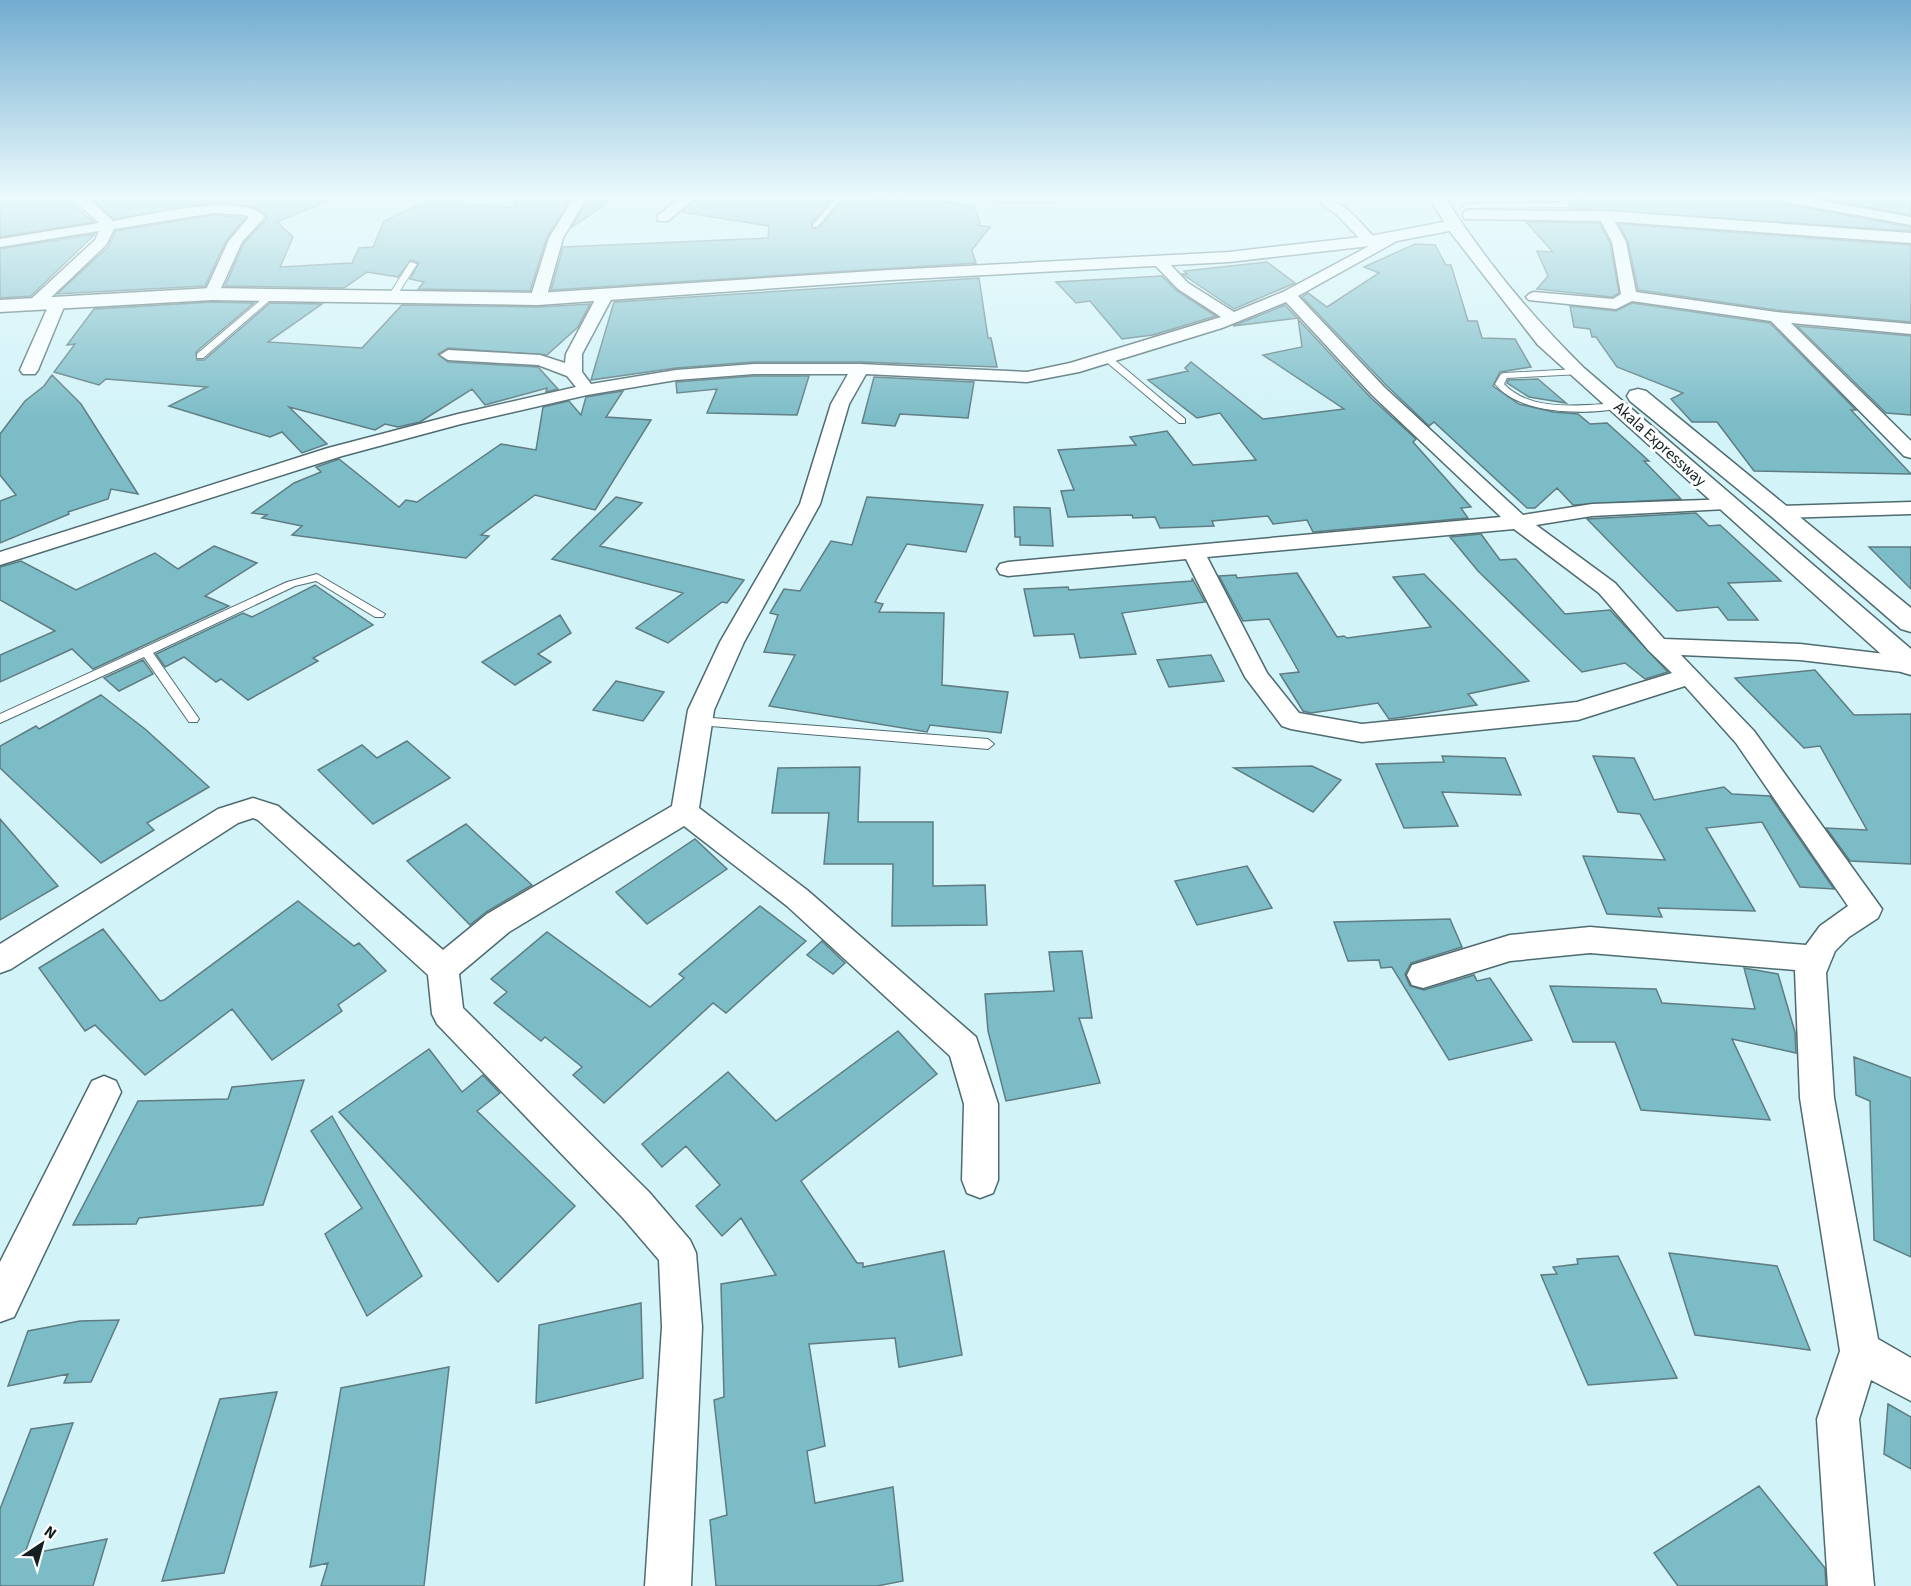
<svg xmlns="http://www.w3.org/2000/svg" width="1911" height="1586" viewBox="0 0 1911 1586" font-family="'Source Sans 3',sans-serif">
	<rect width="100%" height="100%" fill="#d2f3f8"/>
	<path fill="#7cbcc7" stroke="#5e7c81" stroke-width="1.5" d="M0 197H62L94 222 0 237Z
		M90 197H337L277 222 293 237 280 267 352 263 359 248 373 247 384 221 434 198 478 206 490 204 515 208 516 197H572L547 237 530 291 418 289 424 282 410 279 419 263 411 260 398 277 367 272 344 288 225 286 244 243 267 219 266 215 254 207 215 203 114 219Z
		M589 197H616L571 228 589 198Z
		M698 197H834L811 224 813 229 819 228 845 197 934 201 974 206 980 223 978 225 990 227 972 250 976 263 551 290 563 247 768 238 769 226 682 212Z
		M1577 197H1771L1780 203 1911 227V231L1569 208 1572 205 1567 200H1579Z
		M1811 197H1911V215Z
		M214 215 245 218 226 241 205 286 57 294 108 247 116 231Z
		M1526 222 1599 223 1610 243 1619 293 1612 297 1537 289 1548 276 1537 251 1553 252Z
		M1619 224 1911 245V322L1776 310 1638 290 1628 242Z
		M95 234 31 296 0 298V249Z
		M1415 244 1435 245 1446 265H1451L1468 321H1477L1482 338 1515 339 1531 367 1500 372 1493 386 1519 404 1553 412 1578 414 1590 424 1607 423 1649 461H1644L1681 499 1573 505 1557 488 1535 508H1527L1434 422 1429 426 1386 385 1302 297 1308 293 1327 307 1379 273 1364 267Z
		M1267 262 1295 283 1234 309 1182 274H1187L1184 271Z
		M1162 276 1177 291 1216 316 1153 335 1122 339 1090 301 1076 303 1056 282Z
		M979 278 988 338H991L997 367 860 362H754L676 368 591 380 614 302Z
		M212 302 254 303 196 352 197 360H204L270 303 322 304 268 342 362 348 402 305 538 307 590 304 578 327 547 355 448 348 438 354 448 362 538 367 558 389 546 392 547 388 485 405 472 389 420 422 398 427 385 424 375 430 289 407 327 444 302 453 282 432 270 437 169 406 207 387 106 379 99 385 54 372 75 344 67 345 94 309Z
		M1632 303 1770 323 1856 410H1851L1911 474 1754 471 1717 422H1692L1671 399 1683 393 1617 367 1596 337H1592L1590 329 1574 327 1570 306 1616 311Z
		M1285 305 1370 397 1416 439 1413 442 1471 507 1461 508 1468 518 1313 532 1307 520 1273 524 1268 516 1212 521 1214 526 1160 528 1155 517 1133 518 1132 515 1068 517 1061 491 1074 490 1058 450 1136 445 1130 437 1167 431 1193 465 1256 460 1220 413 1197 418 1148 380 1188 371 1185 368 1191 362 1263 419 1344 409 1263 355 1302 347 1298 318 1233 326Z
		M1797 326 1911 336V415L1886 413Z
		M52 375 81 404 138 494 111 489 108 499 68 512 69 514 0 543V501L16 495 0 475V434L25 401 44 386Z
		M754 376H809L797 415 707 413 717 389 677 393 676 382Z
		M874 377 974 382 968 418 900 414 895 426 862 423Z
		M1538 379 1566 403 1529 397 1507 383 1508 380Z
		M623 391 606 417 651 420 595 510 535 495 481 535 489 536 466 558 292 535 302 526 262 518 267 515 252 513 294 483 321 472 316 467 339 459 399 507 406 500 417 502 501 444 536 450 543 407 569 401 581 415 586 397Z
		M616 497 642 503 600 546 744 580 727 603 722 602 668 643 636 628 683 593 552 559Z
		M867 497 983 505 966 552 907 544 875 602 883 604 879 612 944 613 942 685 1008 692 1001 733 930 725 927 732 769 706 795 655 764 652 778 615 770 613 784 589 800 591 831 541 852 545Z
		M1014 507 1050 508 1053 546 1020 545V537H1015Z
		M1696 513 1709 526 1720 525 1781 581 1728 583 1758 620H1728L1718 607 1677 611 1587 519Z
		M1481 534 1500 560 1516 559 1565 614 1610 610 1668 672 1645 679 1625 663 1582 672 1478 571 1450 537Z
		M214 546 257 563 205 596 229 606 93 669 72 649 0 682V655L55 631 0 600V567L21 561 76 590 155 553 178 569Z
		M1869 547H1911V589Z
		M1297 573 1337 637 1344 636 1347 638 1431 627 1393 577 1424 574 1529 681 1468 694 1477 705 1404 717 1389 719 1378 703 1311 713 1303 711 1280 674 1299 672 1269 619 1243 621 1219 576 1236 575 1237 578Z
		M1192 578 1205 602 1122 613 1136 654 1080 658 1074 634 1034 636 1024 589 1068 587 1069 590 1192 581Z
		M315 585 373 625 313 658 318 661 248 700 221 679 216 682 184 657 165 667 156 654 243 613 252 617Z
		M560 615 571 633 538 654 551 662 515 685 482 662Z
		M1211 655 1224 681 1169 687 1157 660Z
		M143 660 153 674 119 691 104 678Z
		M1815 670 1854 715 1911 714V864L1850 861 1826 828 1867 830 1820 746 1804 748 1735 678Z
		M616 681 664 692 643 721 593 710Z
		M101 695 145 729 209 787 147 823 154 830 101 863 0 768V746L36 726 39 729Z
		M407 741 450 778 373 824 318 770 362 745 377 758Z
		M1442 756 1505 758 1521 795 1442 792 1458 826 1404 828 1376 764 1444 762Z
		M1593 756 1634 758 1654 800 1724 787 1732 794 1770 796 1834 889 1800 887 1762 822 1706 828 1755 911 1658 908 1662 917 1607 914 1583 856 1665 860 1640 814 1618 812Z
		M1312 766 1341 780 1313 812 1234 768Z
		M860 767 858 822H933V886L985 885 987 925 892 926 893 864H824L829 813H772L778 768Z
		M0 819 58 886 0 920Z
		M466 824 532 885 486 912 470 925 407 861Z
		M695 839 727 869 647 924 616 892Z
		M1247 866 1272 908 1197 925 1175 881Z
		M298 901 354 946 359 943 386 971 338 1005 342 1011 272 1060 232 1009 145 1075 95 1025 85 1031 39 968 103 929 160 1001 164 1000Z
		M760 906 806 941 726 1013 713 1003 604 1103 573 1075 582 1067 545 1037 541 1041 494 1003 507 992 491 979 547 932 650 1007 684 978 679 974Z
		M1450 919 1462 947 1411 963 1405 974 1410 986 1424 990 1474 975 1477 981 1490 978 1532 1040 1449 1060 1392 967 1381 968 1379 960 1348 961 1334 922Z
		M822 941 845 963 833 974 807 955Z
		M1082 951 1092 1018H1079L1100 1083 1006 1101 988 1031 985 994 1054 991 1049 952Z
		M1744 968 1778 974 1795 1032 1796 1053 1732 1039 1770 1120 1641 1110 1615 1042H1573L1550 986 1656 989 1662 1003 1755 1009Z
		M898 1031 937 1074 801 1181 857 1263H863V1267L944 1251 962 1355 899 1367 895 1338 809 1344 825 1446 807 1451 815 1503 893 1487 903 1581 877 1586H716L710 1520 727 1515 714 1400 724 1397 721 1284 776 1275 741 1218 722 1236 696 1206 720 1185 686 1146 662 1167 642 1144 728 1072 776 1121Z
		M429 1049 462 1092 483 1075 500 1093 477 1111 575 1206 498 1282 339 1112Z
		M1854 1057 1911 1078V1257L1874 1240 1870 1101 1856 1095Z
		M304 1080 263 1205 139 1218 136 1224 73 1225 138 1101 228 1099 232 1087Z
		M332 1116 422 1276 367 1316 325 1234 362 1208 311 1131Z
		M1669 1253 1777 1266 1810 1350 1695 1335Z
		M1618 1256 1662 1347 1677 1378 1588 1385 1541 1275 1557 1274 1553 1267 1578 1264 1577 1259Z
		M641 1303 643 1378 536 1403 539 1325Z
		M119 1320 91 1382 64 1383 68 1374 8 1386 28 1331 80 1321Z
		M449 1367 424 1586H321L328 1563 310 1567 341 1388Z
		M277 1392 224 1573 162 1581 220 1399Z
		M1888 1404 1911 1417V1469L1884 1454Z
		M73 1423 24 1555 107 1539 93 1586H0V1509L31 1429Z
		M1759 1486 1825 1568 1826 1586H1678L1654 1553Z"/>
	<g fill="none" stroke-linecap="round" stroke-linejoin="round">
		<g stroke="#4e6b70" stroke-width="2">
			<path id="service" d="M837 197H843L817 227H813V225Z
				M1502 197H1560L1570 205 1567 207 1465 208 1462 206 1465 204 1561 203 1558 201 1505 199Z
				M410 262 417 264 394 300H388L387 298Z
				M269 293 276 295 203 358H197V354Z
				M1104 356H1110L1185 419V423H1179L1104 360Z
				M1577 369 1580 370V374L1507 378 1504 384C1531 413 1582 405 1618 403L1622 406 1621 408C1585 415 1520 415 1495 384L1501 374 1504 373Z
				M317 574 385 614 383 617H375L316 581 295 586 153 653 197 716 199 719 197 722H189L144 657 0 723V714L287 582Z
				M699 717 988 739 994 744 988 749 699 725 693 721Z"/>
		</g>
		<g stroke="#4e6b70" stroke-width="3">
			<path id="minor" d="M64 197 88 198 113 221C145 216 242 191 265 217L242 242 217 297 212 299 204 294 228 242 249 217 245 215 214 213 114 229 106 245 42 306H30L28 303 30 300 95 240 99 231 0 247V239L99 223 78 204Z
				M574 197H587L563 238 546 299 538 304 533 302 530 299 549 238Z
				M681 197H696L668 221H658V215Z
				M988 197H1068L1061 201H995Z
				M1313 197C1340 195 1358 220 1375 238L1376 242 1397 233 1404 237 1298 296 1384 387 1523 515 1592 504 1733 499 1736 503 1733 507 1726 509 1592 516 1536 525 1615 583 1664 639 1800 644 1911 657V673L1800 660 1681 655 1754 731 1882 909 1878 918 1849 937 1835 951 1826 973 1834 1098 1878 1339 1911 1358V1401L1871 1380 1859 1419 1874 1586H1828L1817 1419 1840 1351 1800 1098 1795 970 1590 953 1510 961 1423 988 1412 985 1407 975 1412 965 1510 935 1590 927 1806 945 1820 926 1848 906 1736 743 1685 686 1578 720 1362 742 1291 729 1282 726 1245 677 1186 559 1008 576 1000 574 997 569 1000 564 1008 562 1501 517 1372 395 1286 302 1222 328 1079 372 1027 382 866 374 849 404 820 504 744 642 714 710 699 808 807 890 976 1037 998 1104V1180L993 1193 980 1198 967 1193 962 1180 964 1104 950 1056 787 906 684 826 509 932 459 974 463 1008 649 1192 690 1240 696 1253 702 1327 691 1586H645L662 1327 659 1260 623 1218 437 1024 432 1014 428 975 258 820 253 818 238 823 11 969 0 973V944L218 809 253 798 278 806 443 950 487 914 672 806 688 710 720 642 800 504 831 404 848 374H754L676 380 587 395 461 424 342 456 0 565V552L328 448 458 414 576 387 567 376 538 365 448 360 440 355 448 350 540 355 565 363 566 354 598 294 606 289 614 294 582 354V372L591 384 676 370 754 364H860L1027 372 1070 363 1221 317 1178 289 1153 263 1151 260 1153 257H1163L1188 283 1234 312 1283 292 1371 245 1365 244 1337 215ZM1514 529 1599 593 1649 651 1672 673 1577 702 1362 724 1299 713 1267 673 1207 557Z
				M1773 197H1800L1911 217V225L1780 201Z
				M1605 212 1610 213 1626 242 1636 292 1776 312 1911 324V334L1791 323 1911 441V458L1904 456 1771 321 1632 301 1616 309 1529 300 1526 297 1529 294 1534 292 1613 299 1621 294 1612 242 1598 216Z
				M58 297 66 302 38 370 35 374H23L20 370 50 302Z
				M1911 502V514L1781 518 1774 516 1771 512 1774 508 1781 506Z
				M104 1076 116 1081 121 1092 14 1317 0 1322V1262L92 1081Z"/>
		</g>
		<g stroke="#4e6b70" stroke-width="3">
			<path id="tertiary" d="M1471 210 1605 211 1911 233V243L1605 221 1465 219 1463 215 1465 211Z
				M1454 220 1462 225 1460 229 1370 246 1229 262 890 280 538 305 212 300 0 312V300L212 288 538 293 890 270 1229 252 1370 236Z"/>
		</g>
		<g stroke="#4e6b70" stroke-width="3">
			<path id="primary" d="M1429 197H1445C1483 258 1532 317 1584 368L1911 649V675L1901 672 1538 345 1448 229Z
				M1638 389 1646 391 1911 608V632L1901 629 1772 517 1630 401 1627 396 1630 391Z"/>
		</g>
		<use href="#service" fill="#fff" fill-rule="evenodd"/>
		<use href="#minor" fill="#fff" fill-rule="evenodd"/>
		<use href="#tertiary" fill="#fff" fill-rule="evenodd"/>
		<use href="#primary" fill="#fff" fill-rule="evenodd"/>
	</g>
	<linearGradient id="sky" x2="0" y2="1"><stop stop-color="#72acd0"/><stop offset="0.47" stop-color="#ebfafc"/><stop offset="1" stop-color="#ebfafc" stop-opacity="0"/></linearGradient>
	<rect width="1911" height="419" fill="url(#sky)"/>
	<g text-anchor="middle" dominant-baseline="central" stroke-width="6" stroke-linejoin="round" paint-order="stroke">
		<g font-size="16" fill="#131f21" stroke="#fff">
			<text transform="translate(1660 444) rotate(42)">Akala Expressway</text>
		</g>
	</g>
	<g transform="translate(42 1544) rotate(36)" stroke="#ffffff" stroke-width="4.5" paint-order="stroke">
	<path d="M0-4.5L10 22L0 15L-10 22Z" fill="#131f21"/>
	<text y="-9" font-size="16" font-weight="bold" text-anchor="middle" fill="#131f21">N</text>
	</g>
</svg>
